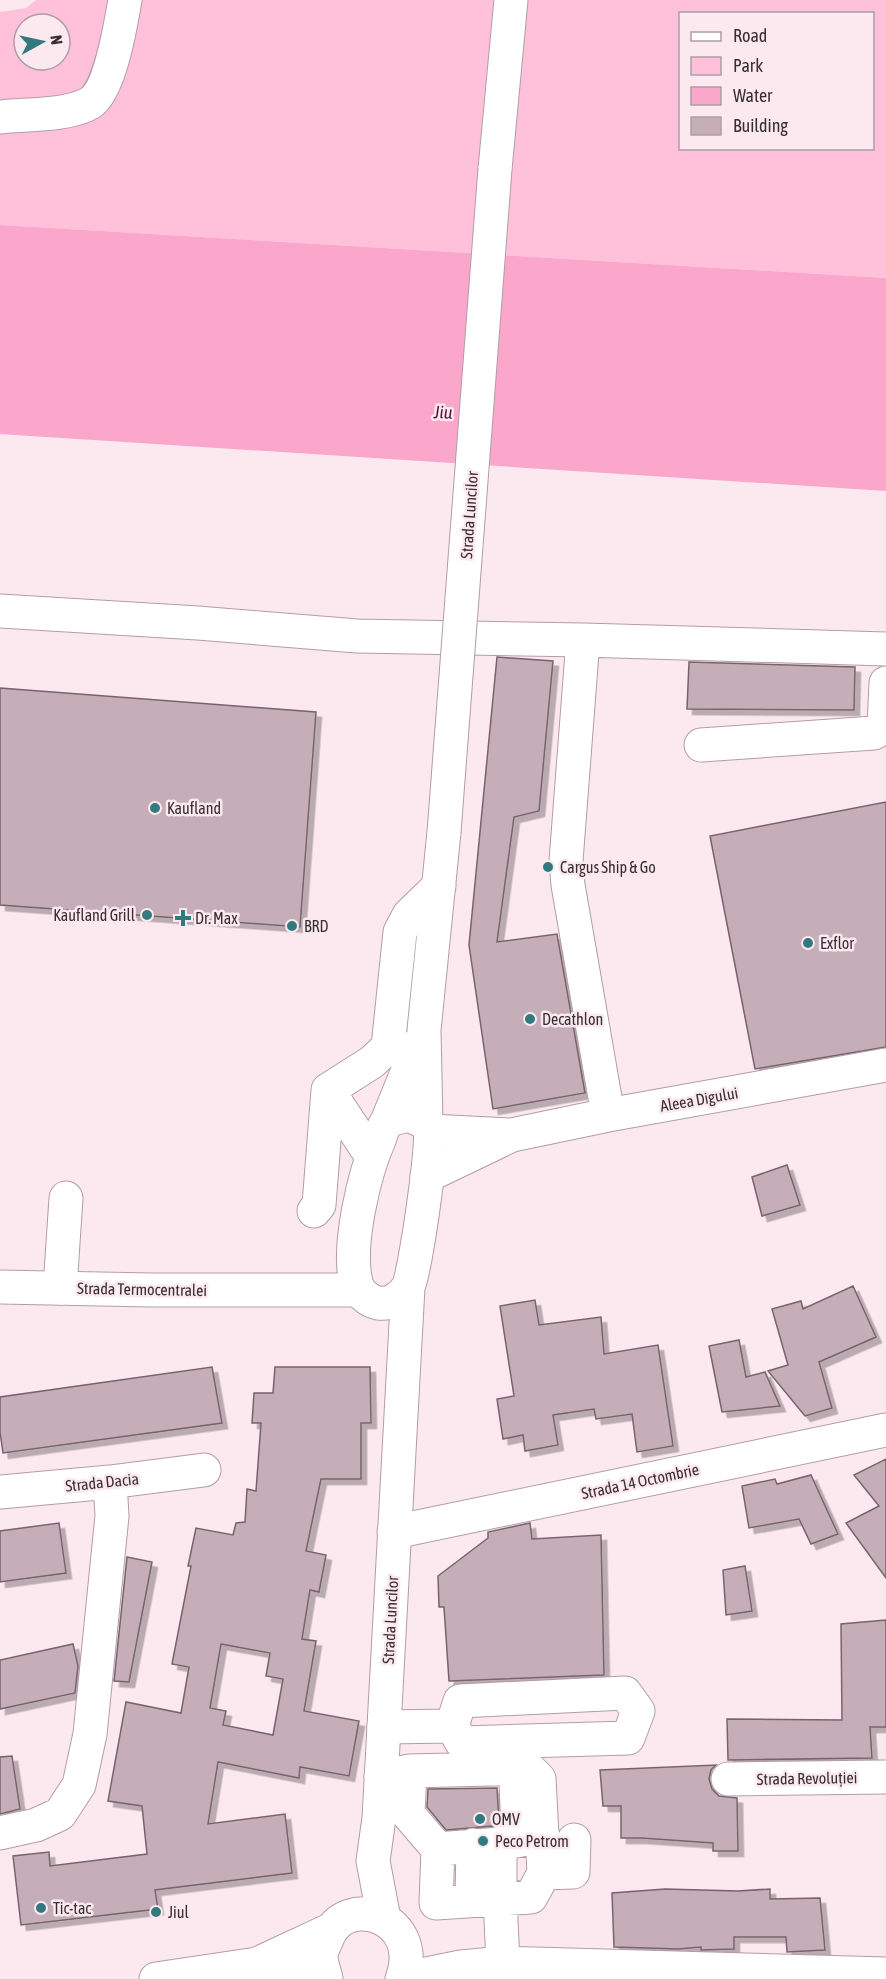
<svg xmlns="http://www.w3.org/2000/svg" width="886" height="1979" viewBox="0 0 886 1979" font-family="'Asap Condensed',sans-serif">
	<defs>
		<filter id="shadow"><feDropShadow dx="5.5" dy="5.5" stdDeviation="0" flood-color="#0004"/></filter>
	</defs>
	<rect width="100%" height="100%" fill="#fce9f0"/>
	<path fill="#ffc1da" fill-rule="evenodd" d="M36 0H886V278L0 225V12L26 8ZM680 14H872V148H680ZM24 24H60V60H24Z"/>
	<path fill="#fba6cb" d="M0 225 886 278V491L0 434Z"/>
	<path fill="#c5aeb7" stroke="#78646c" stroke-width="1.5" fill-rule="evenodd" filter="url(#shadow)" d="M497 657 553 661 539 811 514 817 497 942 557 934 585 1093 493 1109 469 945Z
		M689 662 855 667 854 710 687 709Z
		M0 688 316 712 300 927 0 905Z
		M886 802V1047L755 1069 710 836Z
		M787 1165 800 1205 762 1216 752 1177Z
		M853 1286 876 1337 819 1362 832 1408 805 1416 768 1371 788 1365 772 1309 801 1301 803 1309Z
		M535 1300 539 1325 601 1317 604 1354 658 1345 673 1446 637 1452 632 1414 596 1419 594 1409 553 1415 558 1445 525 1451 523 1435 503 1439 497 1399 514 1396 500 1306Z
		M739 1340 746 1377 765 1372 780 1406 722 1412 709 1346Z
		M212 1367 222 1423 3 1453 0 1432V1397Z
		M275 1367H370L371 1423H361V1479H321L306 1551 326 1555 319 1592 310 1590 302 1639 316 1641 304 1711 359 1721 349 1776 300 1767 299 1778 218 1762 208 1824 285 1814 292 1873 155 1890 158 1909 21 1925 13 1856 49 1852 50 1866 147 1854 142 1806 108 1801 126 1702 181 1713 189 1667 172 1664 191 1566H188L196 1528 233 1535 236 1523 245 1522 247 1489 256 1491 261 1423H252L254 1393H273ZM221 1644 270 1653 266 1676 283 1679 273 1735 223 1725 226 1711 210 1708Z
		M886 1459V1578L846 1523 879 1506 854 1475Z
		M811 1475 838 1534 811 1544 799 1519 749 1528 742 1486 775 1479 777 1484Z
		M59 1523 66 1573 0 1582V1531Z
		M530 1523 532 1539 601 1535 604 1675 449 1681 444 1607H439L438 1576 488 1538V1532Z
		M127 1557 152 1562 129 1682 114 1681Z
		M745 1566 752 1611 726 1615 723 1570Z
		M886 1620V1727H870L872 1758 728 1760 727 1719 842 1720 841 1624Z
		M73 1644 78 1666 75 1693 0 1709V1660Z
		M12 1756 20 1809 0 1814V1757Z
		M716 1765 711 1770 709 1779 712 1789 719 1796 737 1798 738 1851H713V1843L641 1838H621V1806H603L600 1770Z
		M497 1788 499 1822 493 1826 446 1830 427 1807 428 1789Z
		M665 1889 738 1891 770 1889V1899L820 1898 825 1950 787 1952 786 1937H734V1949L701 1950V1947L678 1949 614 1947 612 1893Z"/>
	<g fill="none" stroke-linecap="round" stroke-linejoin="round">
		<g stroke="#b39da5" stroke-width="35">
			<path id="minor" d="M0 117C26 114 68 116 90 103 110 91 121 23 125 0
				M0 611 198 623 357 636 583 640
				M701 745 874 733 884 727 886 683
				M328 1090 372 1062 388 1047 400 932 409 915 439 886
				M328 1090 372 1157
				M608 1115 568 885 566 861 583 640 886 649
				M430 1131 510 1135
				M427 1176 512 1135 608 1115 886 1065
				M314 1211 319 1205 328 1090
				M60 1288 66 1198
				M0 1492 110 1482 204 1470
				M394 1532 886 1430
				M384 1727 452 1726 462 1743 628 1738 638 1711 625 1693 460 1701 452 1726
				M381 1776 410 1771 528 1768 539 1779 544 1873 531 1897 436 1903 438 1849 408 1814 410 1771
				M728 1779 886 1777
				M0 1833 36 1825 60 1814 79 1785 90 1734 112 1516 110 1482
				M438 1849 500 1844 518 1831 516 1782 528 1768
				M544 1873 573 1872 574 1840
				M472 1899 473 1845
				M503 1963 500 1898V1844L543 1836"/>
		</g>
		<g stroke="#b39da5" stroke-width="35">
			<path id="major" d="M495 169 511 0
				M408 1115C415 1118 426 1121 430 1130 434 1141 415 1274 408 1287 402 1297 390 1305 378 1303 368 1301 358 1292 356 1282 347 1246 364 1174 379 1140 381 1135 383 1127 386 1123 392 1118 401 1117 408 1115Z
				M386 1124 419 1043
				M426 1124 424 1030 444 832
				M0 1287 151 1290H359
				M384 1919 373 1861 379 1818 408 1287
				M257 1964 316 1979
				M156 1979 257 1964 330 1930
				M326 1979C325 1972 321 1964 321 1957 321 1951 325 1944 327 1939 345 1890 425 1918 402 1979
				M402 1979 461 1967 503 1963 886 1974"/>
		</g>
		<use href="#minor" stroke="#fff" stroke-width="33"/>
		<use href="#major" stroke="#fff" stroke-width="33"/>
		<g stroke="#b39da5" stroke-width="35" stroke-linecap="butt">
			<path id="major-bridge" d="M444 832 495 169"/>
		</g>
		<use href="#major-bridge" stroke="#fff" stroke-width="33"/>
	</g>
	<g fill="#317a80" stroke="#fce9f0" stroke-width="2">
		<circle cx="155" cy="808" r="6"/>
		<circle cx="548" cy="867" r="6"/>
		<circle cx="147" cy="915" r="6"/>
		<path d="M180 909h6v6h6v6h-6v6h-6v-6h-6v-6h6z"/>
		<circle cx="292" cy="926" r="6"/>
		<circle cx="808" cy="943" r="6"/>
		<circle cx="530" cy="1019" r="6"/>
		<circle cx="480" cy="1819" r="6"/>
		<circle cx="483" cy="1841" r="6"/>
		<circle cx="41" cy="1908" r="6"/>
		<circle cx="156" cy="1912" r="6"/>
	</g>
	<g text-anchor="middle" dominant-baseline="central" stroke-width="5" stroke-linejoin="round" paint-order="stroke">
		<g font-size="16" fill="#372e32" stroke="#fce9f0">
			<text transform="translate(469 515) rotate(-86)">Strada Luncilor</text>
			<text transform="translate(699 1099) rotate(-10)">Aleea Digului</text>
			<text transform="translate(142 1289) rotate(1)">Strada Termocentralei</text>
			<text transform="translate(640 1481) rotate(-12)">Strada 14 Octombrie</text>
			<text transform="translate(102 1482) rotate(-6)">Strada Dacia</text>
			<text transform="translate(390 1620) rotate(-87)">Strada Luncilor</text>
			<text transform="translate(807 1778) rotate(-1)">Strada Revoluției</text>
		</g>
		<g font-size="16" fill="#372e32" stroke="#fce9f0" text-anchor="start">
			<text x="167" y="808">Kaufland</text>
			<text x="560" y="867">Cargus Ship &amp; Go</text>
			<text x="135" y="915" text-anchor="end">Kaufland Grill</text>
			<text x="195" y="918">Dr. Max</text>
			<text x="304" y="926">BRD</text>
			<text x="820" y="943">Exflor</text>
			<text x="542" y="1019">Decathlon</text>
			<text x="492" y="1819">OMV</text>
			<text x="495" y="1841">Peco Petrom</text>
			<text x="53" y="1908">Tic-tac</text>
			<text x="168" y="1912">Jiul</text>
		</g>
		<g font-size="18" font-style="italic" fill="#5a1139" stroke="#fce9f0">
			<text transform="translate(443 412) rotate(2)">Jiu</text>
		</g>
	</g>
	<rect x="679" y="12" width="195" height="138" fill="#fce9f0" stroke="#ad9ea4" stroke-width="1.5"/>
	<rect x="691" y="32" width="30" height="9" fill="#ffffff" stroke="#ad9ea4" stroke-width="1.5"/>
	<text x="733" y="42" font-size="18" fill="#372e32">Road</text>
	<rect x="691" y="57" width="30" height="18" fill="#ffc1da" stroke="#ad9ea4" stroke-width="1.5"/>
	<text x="733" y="72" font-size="18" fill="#372e32">Park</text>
	<rect x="691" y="87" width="30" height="18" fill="#fba6cb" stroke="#ad9ea4" stroke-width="1.5"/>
	<text x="733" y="102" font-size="18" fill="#372e32">Water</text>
	<rect x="691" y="117" width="30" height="18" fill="#c5aeb7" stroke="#ad9ea4" stroke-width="1.5"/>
	<text x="733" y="132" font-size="18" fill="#372e32">Building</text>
	<g transform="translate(42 42) rotate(82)"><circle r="28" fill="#fce9f0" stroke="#ad9ea4" stroke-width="1.5"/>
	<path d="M0-4.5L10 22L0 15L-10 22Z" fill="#317a80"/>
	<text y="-9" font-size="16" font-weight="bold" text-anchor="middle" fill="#372e32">N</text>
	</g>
</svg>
